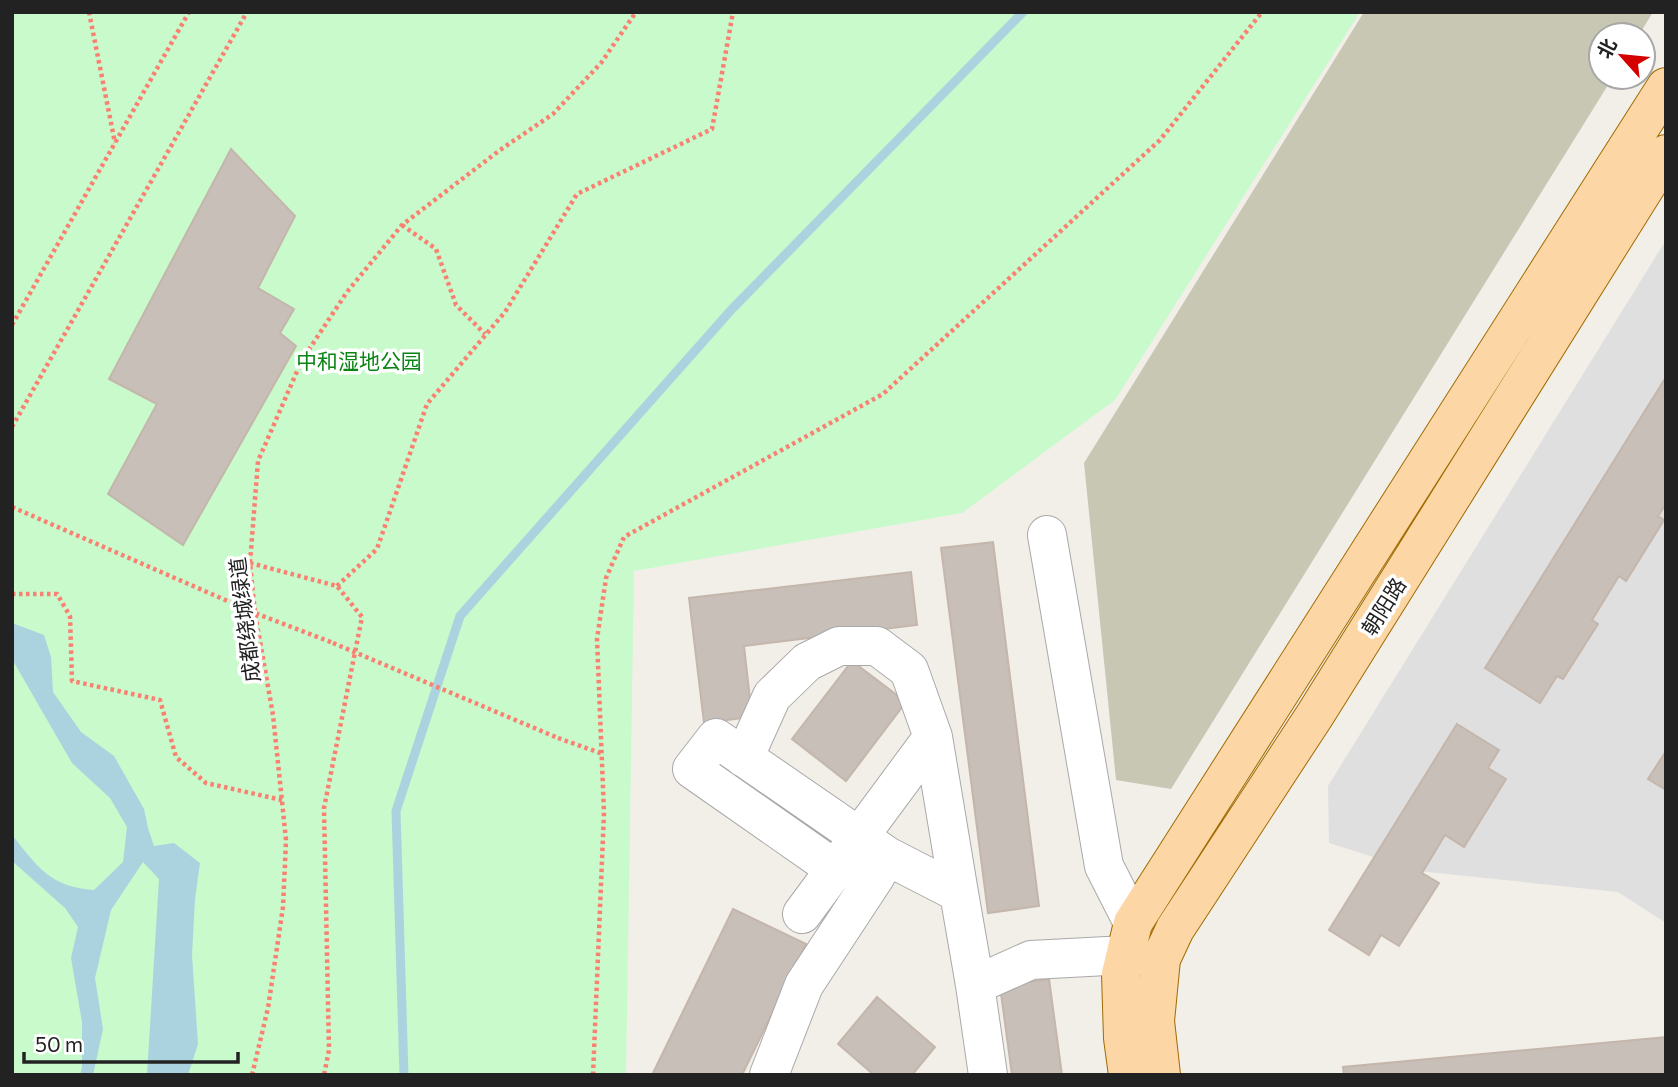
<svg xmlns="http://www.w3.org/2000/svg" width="1678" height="1087" viewBox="0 0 1678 1087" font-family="Commissioner,'Noto Sans SC',sans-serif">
	<rect width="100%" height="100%" fill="#f2efe9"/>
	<path fill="#e0dfdf" d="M1666 240V923L1618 892 1418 871 1329 843 1328 786Z"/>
	<path fill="#c7c7b4" d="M1364 12H1653L1639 35H1601V77H1613L1171 789 1116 780 1084 463Z"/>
	<path fill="#c8facc" d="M12 12H1360L1115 400 962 513 634 571 626 1075H12Z"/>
	<path fill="#aad3df" d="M12 623 44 635 51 657 53 692 81 732 114 756 144 809 148 828 154 846 174 843 200 863 195 899 192 955 198 1044 188 1075H147L159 879 143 862 111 910 95 978 103 1029 93 1075H80L82 1067V1022L71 958 78 927 65 908 12 861V835C38 867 50 887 94 890L123 862 127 827 110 798 72 763 12 659Z"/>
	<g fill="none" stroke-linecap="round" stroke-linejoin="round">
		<path stroke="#aad3df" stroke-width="9" d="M404 1075 396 811 460 616 732 309 1023 12"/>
	</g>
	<path fill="#c7bfb8" stroke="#c4b6ab" stroke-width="2" d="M231 149 295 216 258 288 294 309 280 333 296 346 183 545 108 494 157 404 109 379Z
		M1666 377V504L1658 516 1664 520 1626 581 1619 576 1592 620 1598 624 1563 679 1557 676 1540 703 1485 668Z
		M993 542 1039 906 988 913 941 548Z
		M911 572 917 625 744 646 752 717 704 723 689 598Z
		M852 661 906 702 846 781 792 739Z
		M1457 724 1499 750 1488 768 1506 779 1464 847 1445 835 1422 873 1439 883 1399 946 1381 935 1369 955 1329 930Z
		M1666 751V790L1648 779Z
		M733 909 806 944 742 1075H652Z
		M1049 979 1062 1075H1012L1000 986Z
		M877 997 935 1047 912 1075H874L838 1044Z
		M1666 1037V1075H1344L1343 1067Z"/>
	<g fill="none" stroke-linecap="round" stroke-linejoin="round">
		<g stroke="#a9a9a9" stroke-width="40">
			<path id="minor" d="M1047 535 1104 866 1133 923
				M744 758 772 696 807 662 839 646H877L909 670 933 737 959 893
				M835 869 692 769 716 738 887 856
				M802 914 933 737
				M975 985 1031 960 1126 955
				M769 1075 804 985 875 877 887 856 959 893 975 985 988 1075"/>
		</g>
		<g stroke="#a06b00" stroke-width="40">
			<path id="major" d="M1128 1075 1123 1038 1121 974 1133 923 1666 87
				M1161 1075 1155 1021 1161 959 1175 929 1315 715 1666 154"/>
		</g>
		<path stroke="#fa8072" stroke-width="4.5" stroke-dasharray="3.5 3.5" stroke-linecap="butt" d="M89 12 115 143
			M402 225 436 249 456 305 485 334
			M12 325 189 12
			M12 427 247 12
			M12 507 255 613 333 643
			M250 563 337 586 362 617 324 808 329 1050 324 1075
			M337 586 377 549 427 404 505 312 577 194 712 129 733 12
			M12 594H57L70 616 72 681 160 700 176 757 206 783 282 800
			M558 738 603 754
			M252 1075 268 1008 283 907 286 840 273 715 255 613 250 563 258 461 302 360 347 292 402 225 500 150 553 114 601 63 636 12
			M593 1075 604 813 597 639 606 578 624 537 883 394 1160 140 1262 12"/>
		<use href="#minor" stroke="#fff" stroke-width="38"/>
		<use href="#major" stroke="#fcd6a4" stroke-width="38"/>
		<path stroke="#fa8072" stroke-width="4.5" stroke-dasharray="3.5 3.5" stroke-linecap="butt" d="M333 643 558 738"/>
	</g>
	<g text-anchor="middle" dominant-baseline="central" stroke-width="7" stroke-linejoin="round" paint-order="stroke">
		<g font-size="21" fill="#0c8416" stroke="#fff">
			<text x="359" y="360">中和湿地公园</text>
		</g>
		<g font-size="21" fill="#222" stroke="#fff">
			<text transform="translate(1383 606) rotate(-58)">朝阳路</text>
			<text transform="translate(244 620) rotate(-97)">成都绕城绿道</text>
		</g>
	</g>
	<rect width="1678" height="1087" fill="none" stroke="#222222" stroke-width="28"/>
	<g transform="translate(1622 56) rotate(297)"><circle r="33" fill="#ffffff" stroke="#a7a7a7" stroke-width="2"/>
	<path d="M0-5L12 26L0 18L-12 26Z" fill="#d40000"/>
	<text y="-10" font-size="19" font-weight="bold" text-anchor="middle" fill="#222222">北</text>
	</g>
	<path d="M24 1052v10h214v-10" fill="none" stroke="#222222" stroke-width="3.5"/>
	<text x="35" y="1052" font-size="21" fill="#222222" stroke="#ffffff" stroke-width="5" paint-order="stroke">50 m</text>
</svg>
